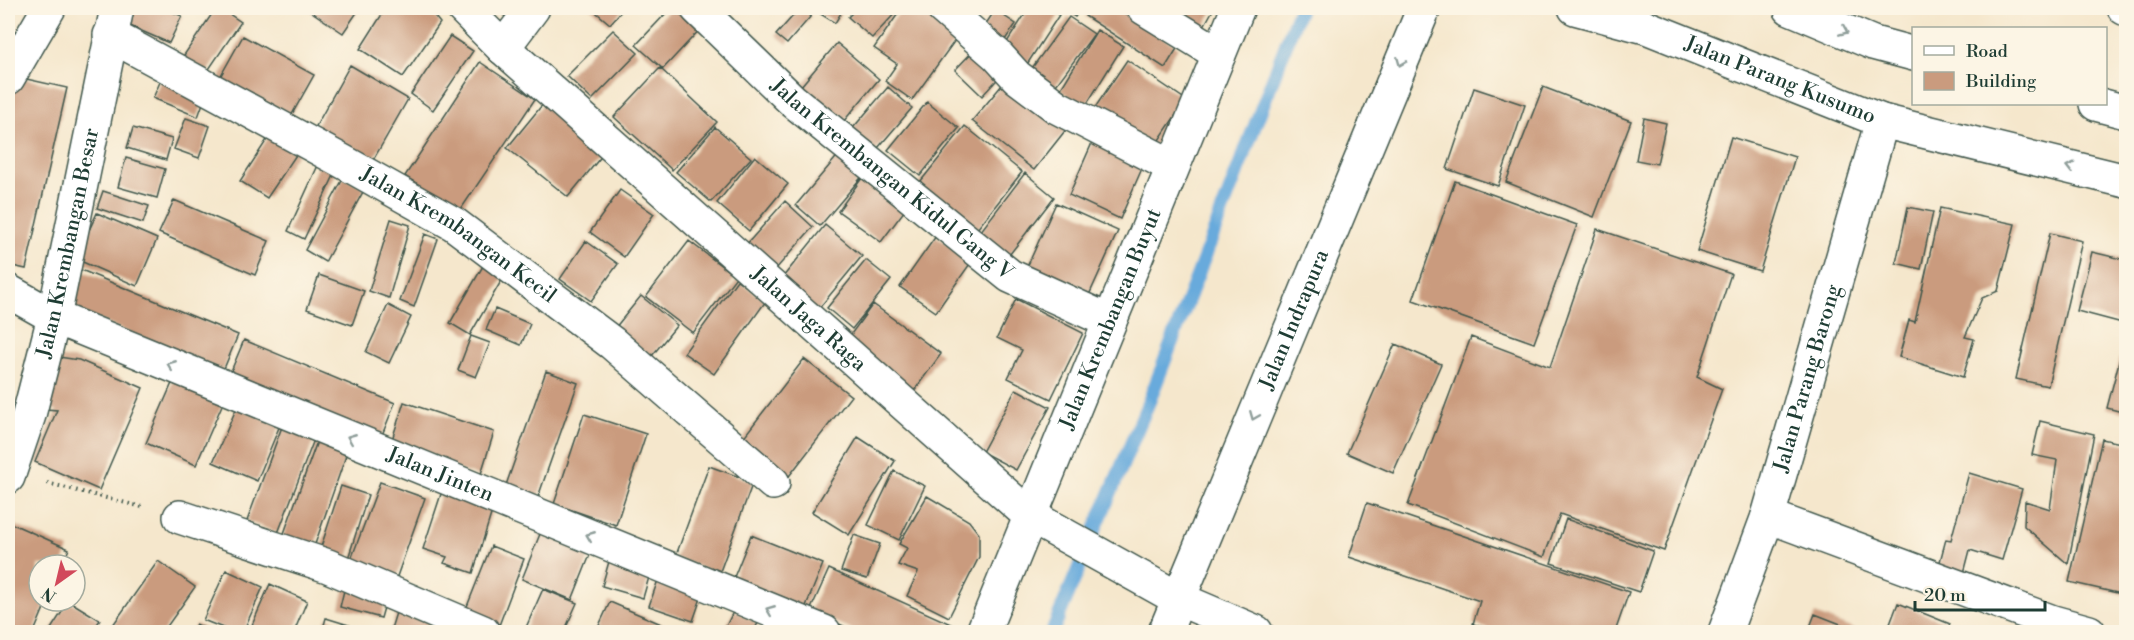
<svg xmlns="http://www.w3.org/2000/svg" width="2134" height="640" viewBox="0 0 2134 640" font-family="'Libre Bodoni',serif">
	<rect width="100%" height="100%" fill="#fcf5e5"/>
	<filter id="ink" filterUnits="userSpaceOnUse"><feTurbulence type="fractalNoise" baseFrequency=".0167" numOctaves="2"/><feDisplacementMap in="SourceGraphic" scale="12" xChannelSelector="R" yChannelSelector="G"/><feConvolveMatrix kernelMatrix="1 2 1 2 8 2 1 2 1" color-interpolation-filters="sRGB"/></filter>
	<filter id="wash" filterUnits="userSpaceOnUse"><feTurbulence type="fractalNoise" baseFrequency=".008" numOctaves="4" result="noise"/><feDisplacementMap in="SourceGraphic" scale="24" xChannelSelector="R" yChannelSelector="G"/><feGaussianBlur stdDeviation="1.35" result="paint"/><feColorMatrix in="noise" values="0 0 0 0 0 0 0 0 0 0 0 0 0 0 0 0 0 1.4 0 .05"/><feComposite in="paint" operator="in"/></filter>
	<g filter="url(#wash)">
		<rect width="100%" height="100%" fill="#f5e7cc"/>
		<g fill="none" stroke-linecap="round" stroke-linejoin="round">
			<path stroke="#68aadc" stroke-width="14" d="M1052 632 1150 399 1300 8"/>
		</g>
		<g id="blocks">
			<path fill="#ca9b7e" d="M136 8H163L182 16 169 43 128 25Z
				M216 8H220L241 22 203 78 180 61Z
				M306 8H360L343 33Z
				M386 8H428L440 23 403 77 360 49Z
				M494 8H513L506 17Z
				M591 8H624L610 24Z
				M671 8H686L704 25 663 69 636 45Z
				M800 8 811 16 787 44 776 35Z
				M811 8H844L835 23Z
				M857 8H900L872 38 848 17Z
				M902 8H926L961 32 912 100 885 81 897 64 874 48Z
				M1029 8H1047L1059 15 1024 69 1000 53Z
				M1061 8H1081L1075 17Z
				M1091 8H1116L1178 47 1165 68 1085 16Z
				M1162 8H1214L1199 35Z
				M995 10 1016 24 1000 47 980 33Z
				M1069 17 1094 34 1048 96 1024 79Z
				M613 30 638 53 592 100 567 76Z
				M1097 30 1123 46 1085 107 1060 90Z
				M243 36 314 75 286 125 215 86Z
				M450 36 473 51 433 110 411 94Z
				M837 43 879 79 843 122 801 86Z
				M980 44 1006 70 982 96 955 70Z
				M1127 60 1186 100 1151 152 1092 112Z
				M480 62 535 99 459 212 405 176Z
				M350 65 408 99 372 162 315 128Z
				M660 68 717 122 672 170 614 117Z
				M164 73 207 92 198 117 153 98Z
				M13 76 67 88 26 269 8 265V102Z
				M1007 79 1068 127 1034 170 972 121Z
				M888 87 912 108 872 155 847 135Z
				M1543 87 1631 121 1594 217 1506 182Z
				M1474 88 1525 105 1498 186 1447 169Z
				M927 102 959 128 920 176 888 150Z
				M543 104 604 153 568 197 507 148Z
				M186 118 210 126 199 158 174 149Z
				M1644 118 1666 123 1657 164 1636 160Z
				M965 126 1022 172 970 238 912 192Z
				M715 127 751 158 711 202 676 172Z
				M133 128 172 139 166 160 127 148Z
				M272 132 300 149 267 198 240 181Z
				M1096 134 1147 157 1120 219 1069 195Z
				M1731 137 1795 157 1760 271 1697 251Z
				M840 153 865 173 820 226 796 205Z
				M755 156 788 184 749 231 717 203Z
				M126 158 165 169 157 198 118 187Z
				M320 161 337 169 304 239 288 231Z
				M1025 173 1054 197 1003 263 974 240Z
				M344 177 365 188 325 262 305 250Z
				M862 178 905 210 881 242 838 211Z
				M1455 181 1577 225 1534 343 1413 300Z
				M620 190 654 214 624 257 590 232Z
				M103 191 149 206 143 223 97 208Z
				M174 200 269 241 255 275 159 233Z
				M785 201 813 227 775 270 746 245Z
				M1056 203 1118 231 1085 304 1023 276Z
				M1908 207 1933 212 1921 269 1896 263Z
				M1940 208 2015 224 1998 291 1982 298 1965 337 1974 339 1963 377 1899 357 1909 320 1915 322Z
				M97 213 157 239 137 286 76 259Z
				M391 219 410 225 389 298 369 291Z
				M825 225 862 256 816 312 779 282Z
				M1597 229 1731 274 1697 377 1722 389 1664 551 1560 514 1544 557 1408 505 1471 337 1550 367Z
				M2050 233 2082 241 2048 386 2016 379Z
				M425 234 438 239 414 307 400 301Z
				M936 236 972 261 936 312 900 287Z
				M586 241 618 264 591 301 560 279Z
				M689 241 736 277 693 333 646 297Z
				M2092 252 2126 260V324L2077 311Z
				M487 259 507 271 470 335 450 323Z
				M866 260 891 280 852 329 827 308Z
				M74 267 238 335 223 371 59 304Z
				M319 275 364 291 352 325 307 309Z
				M737 280 766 301 714 374 684 353Z
				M641 296 677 325 651 357 615 328Z
				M1016 299 1083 333 1051 399 1008 378 1022 350 997 338Z
				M873 304 941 354 911 395 843 345Z
				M388 305 411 317 389 363 366 352Z
				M495 309 530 324 521 345 486 330Z
				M2126 335V413L2107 408Z
				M471 336 490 343 476 377 458 370Z
				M244 340 395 403 380 440 229 376Z
				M1395 344 1441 364 1393 473 1347 453Z
				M52 356 79 360 143 388 99 490 35 462 57 410 46 409Z
				M804 359 851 396 783 484 736 447Z
				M546 371 578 383 537 500 505 488Z
				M176 374 226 396 196 465 146 443Z
				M1016 389 1050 407 1016 470 982 452Z
				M404 402 494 432 480 477 390 446Z
				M237 407 280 425 257 481 213 462Z
				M584 414 646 434 616 525 554 504Z
				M2040 421 2094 434 2068 564 2024 526 2025 501 2050 509 2057 460 2032 455Z
				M283 424 315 437 278 533 247 521Z
				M320 433 350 444 313 550 282 539Z
				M858 437 895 461 849 535 812 512Z
				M2102 439 2126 444V595L2069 582Z
				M709 466 753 482 719 574 675 558Z
				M894 471 925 486 899 540 868 525Z
				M1969 473 2022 489 2002 560 1970 550 1963 577 1938 569 1946 539 1951 540Z
				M380 482 425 498 395 582 349 565Z
				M341 486 368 495 347 562 319 553Z
				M442 491 493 508 473 573 444 563 447 557 423 549Z
				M927 496 969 521 979 534V557L949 617 907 596 918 572 898 565 907 548 899 544Z
				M1367 503 1629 592 1615 632H1499L1473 624 1480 601 1349 557Z
				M1566 519 1653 551 1639 592 1551 563Z
				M8 522 69 549 62 565H39V601H47L34 632H11L8 630Z
				M544 524 594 545 572 600 522 579Z
				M751 535 823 564 804 611 732 582Z
				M854 535 880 544 867 579 841 571Z
				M491 546 524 559 498 628 464 614Z
				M610 558 651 570 643 598 602 586Z
				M158 561 195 587 163 632H108Z
				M829 569 953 625 949 632H857L810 611Z
				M226 570 263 587 243 632H233L203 620Z
				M658 580 702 595 693 621 649 606Z
				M346 582 388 593 381 618 340 607Z
				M270 584 307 601 294 632H249Z
				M543 589 577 603 564 632H524Z
				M69 601 100 620 92 632H49Z
				M610 602 668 627 666 632H596Z
				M399 603 439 615 433 632H390Z
				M1898 603 1950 624 1947 632H1887Z
				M734 610 758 623 753 632H723Z
				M1815 614 1861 632H1808Z
				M326 618 352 626 350 632H322Z
				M196 624 212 632H191Z"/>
		</g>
	</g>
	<g filter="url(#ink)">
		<use href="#blocks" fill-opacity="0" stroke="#3f564b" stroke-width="1.5"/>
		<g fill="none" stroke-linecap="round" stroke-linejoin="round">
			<g stroke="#3f564b" stroke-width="36">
				<g id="minor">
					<path id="s1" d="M463 8 503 48 1030 516 1179 599 1256 632"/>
					<path id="s2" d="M697 8 792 100 1010 276 1109 321"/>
					<path d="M943 8 997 55 1017 77 1057 107 1172 166"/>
					<path d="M1144 8 1219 54"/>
					<path id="s3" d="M1575 8 1646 27 1882 121 2126 181"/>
					<path d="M1790 8 1873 43 1914 54"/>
					<path d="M2124 8 2126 9"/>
					<path id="s4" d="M110 35 342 161 454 224 612 343 773 483"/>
					<path d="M503 48 533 8"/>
					<path d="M8 78 49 8"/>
					<path d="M2096 104 2126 112"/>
					<path id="s5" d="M8 291 54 317 824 632"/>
					<path id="s6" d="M8 477 29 415 54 317 117 8"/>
					<path d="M1768 516 2053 622 2089 632"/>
					<path d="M180 517 328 566 483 632"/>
					<path id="s7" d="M983 632 1238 8"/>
					<path id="s8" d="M1725 632 1768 516 1882 121"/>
				</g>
			</g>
			<g stroke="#3f564b" stroke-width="36">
				<g id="major">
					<path id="s9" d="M1165 632 1424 8"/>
				</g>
			</g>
			<path stroke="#3f564b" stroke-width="4" stroke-dasharray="1.5 4.5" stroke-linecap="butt" d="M47 483 142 507"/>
			<use href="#minor" stroke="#fff" stroke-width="33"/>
			<use href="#major" stroke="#fff" stroke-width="33"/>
		</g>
		<defs><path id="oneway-chevron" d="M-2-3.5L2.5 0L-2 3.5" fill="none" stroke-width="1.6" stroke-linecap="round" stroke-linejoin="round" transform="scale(1.5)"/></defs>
		<g stroke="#8f9e9a">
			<use href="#oneway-chevron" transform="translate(1844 31) rotate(23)"/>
			<use href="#oneway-chevron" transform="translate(1401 62) rotate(112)"/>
			<use href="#oneway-chevron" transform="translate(2070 167) rotate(-166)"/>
			<use href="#oneway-chevron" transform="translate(171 365) rotate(-158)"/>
			<use href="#oneway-chevron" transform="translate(1254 416) rotate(112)"/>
			<use href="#oneway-chevron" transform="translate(351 438) rotate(-158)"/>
			<use href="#oneway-chevron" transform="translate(590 536) rotate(-158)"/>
			<use href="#oneway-chevron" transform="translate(770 610) rotate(-158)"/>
		</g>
	</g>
	<g text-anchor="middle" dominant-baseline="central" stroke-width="6" stroke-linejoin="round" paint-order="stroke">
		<g font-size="21" fill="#1f3d34" stroke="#fcf5e5">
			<text stroke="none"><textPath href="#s3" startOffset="218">Jalan Parang Kusumo</textPath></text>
			<text stroke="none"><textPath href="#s2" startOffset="260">Jalan Krembangan Kidul Gang V</textPath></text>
			<text stroke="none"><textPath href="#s4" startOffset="402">Jalan Krembangan Kecil</textPath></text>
			<text stroke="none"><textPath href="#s6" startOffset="242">Jalan Krembangan Besar</textPath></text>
			<text stroke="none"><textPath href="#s1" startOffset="465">Jalan Jaga Raga</textPath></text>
			<text stroke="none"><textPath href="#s7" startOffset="338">Jalan Krembangan Buyut</textPath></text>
			<text stroke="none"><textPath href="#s9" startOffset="338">Jalan Indrapura</textPath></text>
			<text stroke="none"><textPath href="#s8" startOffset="267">Jalan Parang Barong</textPath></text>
			<text stroke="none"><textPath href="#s5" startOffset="470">Jalan Jinten</textPath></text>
		</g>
	</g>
	<rect width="2134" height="640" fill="none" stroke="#fcf5e5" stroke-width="30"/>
	<rect x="1912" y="27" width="195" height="78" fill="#fcf5e5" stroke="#a4ab9e" stroke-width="1.5"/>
	<rect x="1924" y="46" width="30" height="9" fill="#ffffff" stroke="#a4ab9e" stroke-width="1.5"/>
	<text x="1966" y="57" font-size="18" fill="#1f3d34">Road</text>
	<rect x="1924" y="72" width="30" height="18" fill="#ca9b7e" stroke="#a4ab9e" stroke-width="1.5"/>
	<text x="1966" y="87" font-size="18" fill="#1f3d34">Building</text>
	<g transform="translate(57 583) rotate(214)"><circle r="28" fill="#fcf5e5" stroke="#a4ab9e" stroke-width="1.5"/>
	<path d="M0-4.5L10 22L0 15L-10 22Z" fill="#d1495b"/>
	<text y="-9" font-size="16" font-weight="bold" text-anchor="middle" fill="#1f3d34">N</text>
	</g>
	<path d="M1915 601v9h130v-9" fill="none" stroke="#1f3d34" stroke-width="3"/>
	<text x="1924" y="601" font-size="18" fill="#1f3d34" stroke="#fcf5e5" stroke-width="4.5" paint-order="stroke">20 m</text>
</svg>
